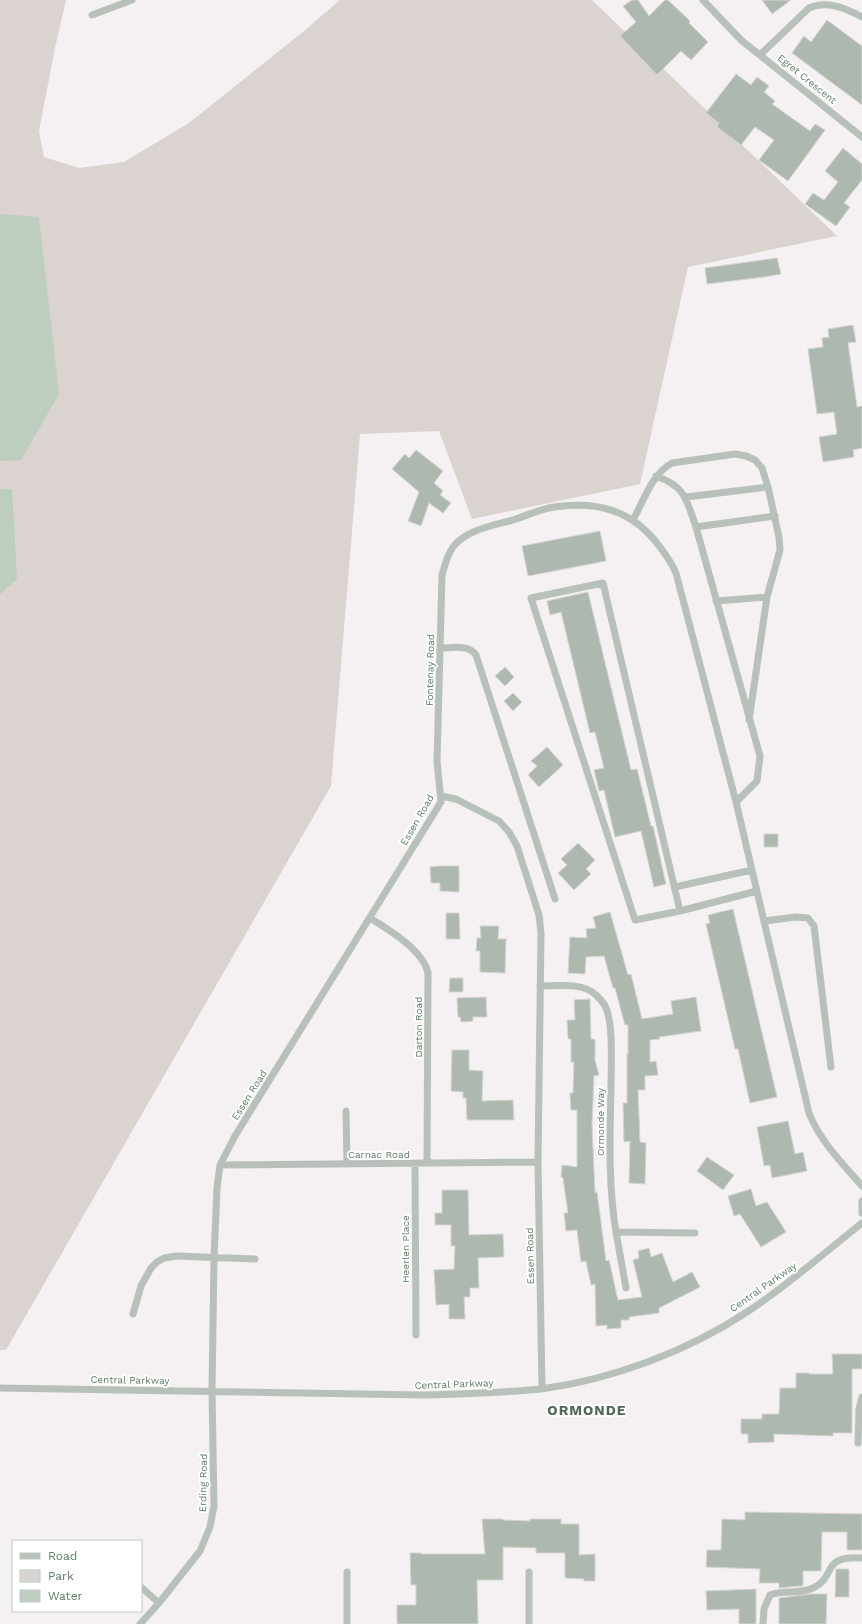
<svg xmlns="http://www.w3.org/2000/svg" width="862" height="1624" viewBox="0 0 862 1624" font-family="'Work Sans',sans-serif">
	<rect width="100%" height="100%" fill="#f5f0f1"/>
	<path fill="#dad3cf" d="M0 0H66L55 48 39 131 44 157 79 168 124 162 189 123 304 31 340 0H592L837 236 688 267 640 484 472 519 439 431 360 434 331 786 6 1350H0Z"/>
	<path fill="#bdcdbe" d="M0 214 39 217 59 394 21 460 0 461Z
		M0 489H12L17 579 0 594Z"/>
	<path fill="#adb9ae" stroke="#d6d3d3" d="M632 0H638L649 16 665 0H668L690 21 689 23 708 42 691 60 681 51 657 75 620 36 636 22 623 6Z
		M762 0H791L772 14Z
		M827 20 862 46V105L792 53 804 36 811 42Z
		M736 74 751 85 757 77 769 86 764 92 775 101 772 104 810 131 815 124 825 130 788 181 759 160 774 140 755 127 741 145 717 127 719 123 706 113Z
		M843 148 862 164V180L844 203 850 207 836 226 805 204 813 193 824 200 838 182 825 171Z
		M777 258 781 274 764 277 707 284 705 268Z
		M853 325 856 342 848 343 857 407 862 406V448L853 450 854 457 823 462 819 437 837 434 834 412 817 414 808 349 823 347 822 338 829 337 828 329Z
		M416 450 443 471 434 483 443 491 440 495 451 503 443 513 429 503 421 526 408 521 419 492 392 469 405 454 409 458Z
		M600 531 606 561 528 576 522 546Z
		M588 592 631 770 637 769 651 826H653L666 884 654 887 641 831 615 837 604 790 599 791 594 770 604 768 595 732 590 733 561 612 550 615 547 601Z
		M505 667 514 677 505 686 495 676Z
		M513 693 522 702 513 711 504 701Z
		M547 747 563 765 539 787 528 775 537 766 531 761Z
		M764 834H778V847H764Z
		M578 843 595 860 586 869 591 874 574 890 558 873 567 865 561 859Z
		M440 866H459V892L440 891V883H431L430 867Z
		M733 909 777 1097 750 1103 738 1049H735L706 924 710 923 708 915Z
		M610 912 628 975 631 974 642 1019 673 1014 671 1001 696 997 701 1031 659 1037 660 1039 650 1040V1062L656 1061 658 1075 645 1076V1090H638L640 1142 646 1143 645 1184 629 1183 630 1141 624 1142 623 1103H627V1054H628V1025H625L615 988H613L604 956 586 957 585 974 568 973 570 937 587 938 586 929 596 928 593 917Z
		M446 913H459L460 939H446Z
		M480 926H499L498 939H506L505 973 480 972V951H476L477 938H481Z
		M450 978H463V992H449Z
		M486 997 487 1017H473V1021L461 1022 460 1017H458L457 998Z
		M590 999 591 1039H595V1060L599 1075 594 1076 592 1125 595 1193 597 1192 606 1261 609 1260 618 1300 642 1297 633 1260 639 1258 638 1251 649 1248 651 1257 662 1253 673 1282 692 1272 700 1287 659 1308V1313L629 1317V1320H621V1328L607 1329V1325L596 1326 595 1284 591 1285 586 1261 581 1262 577 1230 566 1231 564 1213H568L563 1178 561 1177 562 1165 577 1167V1110H571L570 1093H573L574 1062H571V1039H568L567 1020H575L574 1000Z
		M452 1050H469V1070L483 1071 482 1101 513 1100 514 1120H467L466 1098H463V1092L451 1091Z
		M788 1121 795 1154 803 1152 807 1171 772 1178 770 1165 764 1166 757 1127Z
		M707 1157 734 1175 723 1190 697 1171Z
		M751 1189 756 1206 767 1202 786 1232 761 1247 740 1214 734 1216 728 1196Z
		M442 1190H468L469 1235 503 1234 504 1257 478 1258 479 1288H470V1297H464L465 1319H449V1304L436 1305 434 1270 454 1269 455 1246H451V1225H435V1213H442Z
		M832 1354H862V1369H852V1433H833V1436L774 1434V1442L748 1443V1434H741V1419H762V1414H779L780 1388H796V1373H809V1374H833Z
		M745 1512 862 1514V1550H847V1532H822L821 1571H803V1586H801L779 1588V1583H759L760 1569 706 1567 707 1550H721L722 1519 745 1520Z
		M482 1519H503V1520L530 1521V1519H561V1524H579V1555L595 1554V1581H584V1579L565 1578V1553H536V1548L503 1547V1580H477L478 1624H397V1605H416V1585H411L410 1553H421V1554H485Z
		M836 1569H849V1597H835Z
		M756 1589V1624H739V1609L707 1610 706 1591Z
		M811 1594H827L826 1624H779V1598Z"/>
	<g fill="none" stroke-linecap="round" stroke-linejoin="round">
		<path stroke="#b7c1ba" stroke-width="7" d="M703 0 741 40 862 137
			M92 15 132 0
			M761 54 809 8C826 0 845 8 862 17
			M656 476C686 487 686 499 696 527L760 756 757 781 736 802
			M686 497 768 487
			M633 520C644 500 652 474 672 463L735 454 746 456 755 460 762 468 768 487 779 537 780 550 767 597 749 720
			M696 527 775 516
			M716 601 767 597
			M440 648C452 648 468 644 476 655L555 899
			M441 796 456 799 499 821 509 832 517 846 539 915 541 933 538 1162 542 1388
			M675 887 752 870
			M680 911 603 583 531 598 635 920 680 911 757 891
			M370 918C389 930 423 950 428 973L427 1163
			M764 921 796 917 808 918 814 926 831 1067
			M540 986C558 986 582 982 596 995 603 1001 608 1010 609 1019 613 1037 611 1067 611 1086 610 1135 608 1184 616 1232L695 1233
			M346 1111 347 1164
			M415 1164 416 1335
			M220 1165 538 1162
			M862 1201V1213
			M616 1232 626 1288
			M133 1314 141 1286 151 1268 157 1262 164 1258 177 1256 255 1259
			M0 1388 423 1395C462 1394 501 1393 541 1389 611 1380 688 1351 747 1312 787 1286 824 1253 862 1223
			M858 1443 859 1409 862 1397
			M529 1572V1624
			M141 1587 159 1603
			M140 1624 159 1603 200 1551 210 1527 214 1506 212 1391 214 1258 217 1188 220 1165 235 1136 441 802 437 761 442 575C445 565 447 555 453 547 466 530 494 525 513 520 526 516 540 509 554 507 598 501 633 510 660 547 666 555 672 564 676 573 678 581 680 589 682 596L736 802 809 1113C820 1141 842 1163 862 1186
			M347 1624V1572
			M763 1624 764 1609 770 1595C783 1589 799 1595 813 1588 838 1576 819 1556 862 1558"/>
	</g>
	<g text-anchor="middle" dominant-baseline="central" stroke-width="4" stroke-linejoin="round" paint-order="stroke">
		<g font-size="10" fill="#5d7d65" stroke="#fff">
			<text transform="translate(807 79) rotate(39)">Egret Crescent</text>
			<text transform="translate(430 670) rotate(-89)">Fontenay Road</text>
			<text transform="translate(417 820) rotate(-60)">Essen Road</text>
			<text transform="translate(418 1027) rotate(-90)">Darton Road</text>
			<text transform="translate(249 1095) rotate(-58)">Essen Road</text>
			<text transform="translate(600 1122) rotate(-90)">Ormonde Way</text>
			<text x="379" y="1154">Carnac Road</text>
			<text transform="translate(405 1249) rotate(-90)">Heerlen Place</text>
			<text transform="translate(530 1256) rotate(-91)">Essen Road</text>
			<text transform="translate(763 1287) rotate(-35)">Central Parkway</text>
			<text transform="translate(130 1380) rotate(1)">Central Parkway</text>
			<text transform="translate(454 1384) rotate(-2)">Central Parkway</text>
			<text transform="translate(203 1483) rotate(-89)">Erding Road</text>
		</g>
		<g font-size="14" font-weight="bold" letter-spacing="1" fill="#506855" stroke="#fff">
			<text x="587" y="1410">ORMONDE</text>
		</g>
	</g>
	<rect x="12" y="1540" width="130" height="72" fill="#ffffff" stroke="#becbc1"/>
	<rect x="20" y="1553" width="20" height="6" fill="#b7c1ba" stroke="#becbc1"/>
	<text x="48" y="1560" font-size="12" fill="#5d7d65">Road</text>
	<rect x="20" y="1570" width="20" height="12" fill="#dad3cf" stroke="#becbc1"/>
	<text x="48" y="1580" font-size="12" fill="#5d7d65">Park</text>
	<rect x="20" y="1590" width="20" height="12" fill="#bdcdbe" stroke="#becbc1"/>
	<text x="48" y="1600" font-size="12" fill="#5d7d65">Water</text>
</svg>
